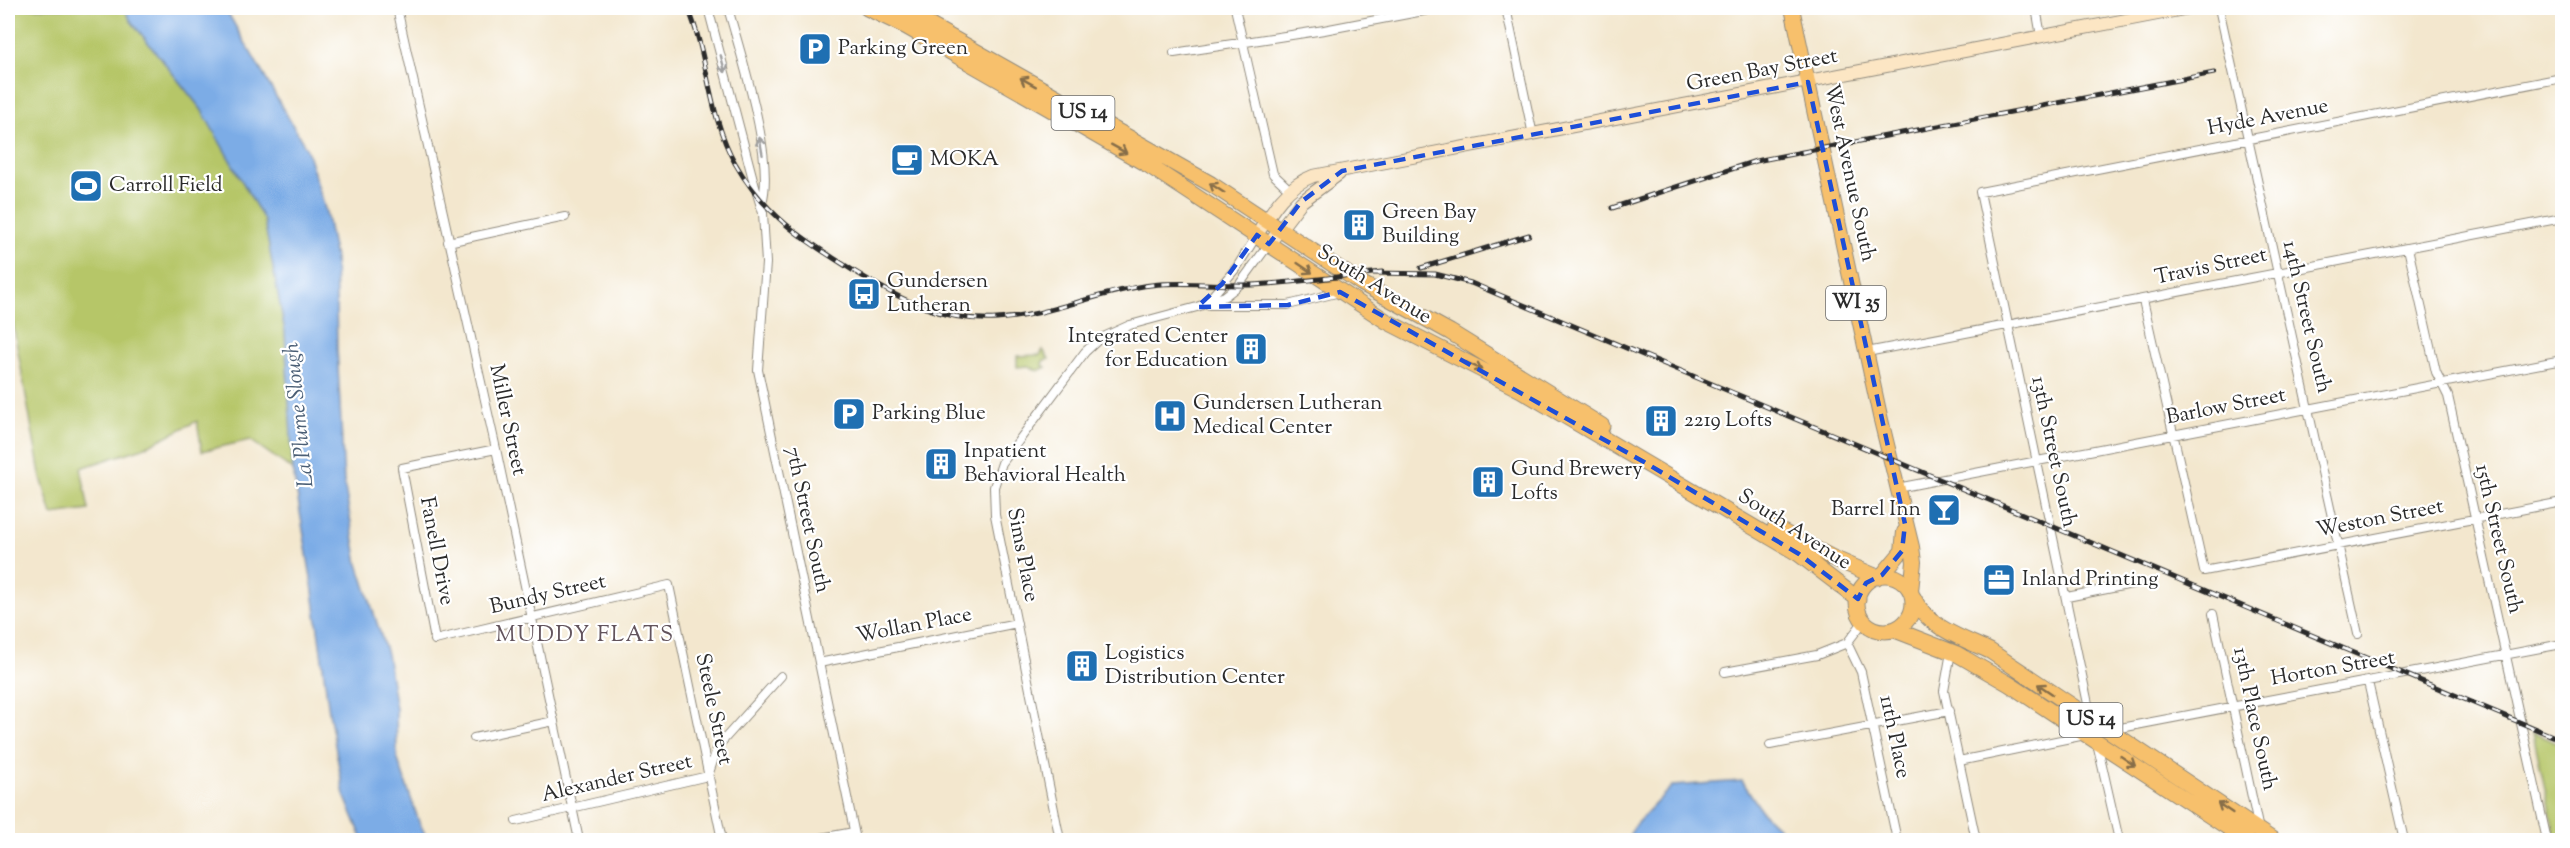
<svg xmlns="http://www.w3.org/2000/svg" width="2570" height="848" viewBox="0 0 2570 848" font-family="'Sorts Mill Goudy',serif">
	<rect width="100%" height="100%" fill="#fff"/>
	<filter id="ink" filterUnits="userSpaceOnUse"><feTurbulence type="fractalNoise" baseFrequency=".0167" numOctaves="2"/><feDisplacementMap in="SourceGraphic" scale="12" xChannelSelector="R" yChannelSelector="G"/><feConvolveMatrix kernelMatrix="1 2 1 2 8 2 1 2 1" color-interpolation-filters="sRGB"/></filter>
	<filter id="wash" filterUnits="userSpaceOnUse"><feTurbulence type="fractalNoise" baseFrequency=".008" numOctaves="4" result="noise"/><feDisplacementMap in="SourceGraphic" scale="24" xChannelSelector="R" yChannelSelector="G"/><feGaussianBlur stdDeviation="1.35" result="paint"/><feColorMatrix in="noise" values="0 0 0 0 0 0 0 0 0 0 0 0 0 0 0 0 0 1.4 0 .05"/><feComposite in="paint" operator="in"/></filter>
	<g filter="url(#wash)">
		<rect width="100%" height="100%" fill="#f3e7ce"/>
		<path fill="#b6c668" stroke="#70784a" stroke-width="1.5" d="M8 8H124L131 21 201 109 264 220 285 331 293 470 250 440 202 451 197 421 143 448 81 468 89 510 52 515 40 474 8 296Z
			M1043 350 1049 359 1044 360 1042 364 1046 367 1038 371 1029 366 1017 367V356L1040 355Z
			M2533 733 2562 745V840H2556Z"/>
		<path fill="#7bace6" stroke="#536c88" stroke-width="1.5" d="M124 8H225L307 150 326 212 335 258 337 346 344 482 358 564 387 654 396 709 397 757 419 822 428 840H363L344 795 329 712 312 584 293 470 285 331 264 220 201 109 131 21Z
			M1742 781 1763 813 1791 840H1627L1635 825 1672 786Z"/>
	</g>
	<g filter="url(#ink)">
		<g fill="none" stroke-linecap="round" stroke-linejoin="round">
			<g stroke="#8f897c" stroke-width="10">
				<path id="street" d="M397 8 496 449 579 840
					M708 8 755 187 763 213 766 263 758 370 856 840
					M728 8C741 56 775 158 762 203
					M1235 8 1273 174 1290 190
					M1506 8 1533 135
					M2036 8 2041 36
					M2219 8 2358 634
					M1174 53 1324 30 1439 8
					M448 242 565 217
					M2408 248 2436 372 2448 396 2547 840
					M2143 300 2204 571 2562 502
					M1207 302 1237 267 1257 235
					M1209 305H1288L1340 292
					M1867 352 2562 218
					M496 449 402 468 435 640 669 585 722 840
					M1897 488 2562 360
					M2067 597 2137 583
					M2213 614 2259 830
					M1847 643 1861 672 1897 840
					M1951 652 1944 691 1976 840
					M819 663 1017 623
					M1725 672 1817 655 1847 643 1864 621
					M2368 682 2404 840
					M2091 718 1980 192 2562 78
					M2110 730 2562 644
					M474 738 554 721
					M2097 743 2119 840
					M1770 745 1949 711
					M1959 761 2085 735
					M516 821 708 776 718 746 781 676
					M810 840 854 832
					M1060 840 995 515 994 487 1002 463 1085 352 1099 339 1130 325 1197 307 1225 296 1239 285 1269 244"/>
			</g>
			<g stroke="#8f897c" stroke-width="14">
				<path id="secondary" d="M1257 235C1271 212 1286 186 1313 176L2189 8
					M1269 244 1301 202 1339 174"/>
			</g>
			<g stroke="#8f897c" stroke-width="16">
				<path id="primary" d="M1792 8 1880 416 1912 547 1914 562 1911 591
					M1882 575 1902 551 1904 532"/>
			</g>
			<g stroke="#8f897c" stroke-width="17">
				<path id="highway" d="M867 8 907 27 1148 165 1386 321 1521 390 1799 554 1858 599
					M899 8 1211 184 1361 283 1450 332 1602 426
					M1775 528 1831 557 1877 577
					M1857 603a28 28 0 1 1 56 0a28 28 0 1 1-56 0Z
					M1913 597C1926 627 1962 638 1990 651L2273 840
					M1895 630 1957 654 2009 684 2247 840"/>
			</g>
			<use href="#street" stroke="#fff" stroke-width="8"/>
			<use href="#secondary" stroke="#fce6c4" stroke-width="12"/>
			<use href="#primary" stroke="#f7c06c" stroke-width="14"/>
			<use href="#highway" stroke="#f7c06c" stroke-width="15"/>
			<g stroke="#2b2b2b" stroke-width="5">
				<path id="rail" d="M688 8C709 58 708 115 735 163 765 216 804 240 854 271 899 299 942 322 997 319 1050 316 1099 291 1151 285 1185 281 1218 286 1251 285 1295 283 1338 276 1382 272
					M1612 208 1756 161 2214 73
					M1421 268 1529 235
					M1373 273 1435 274 1471 283 2562 740"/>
			</g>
			<use href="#rail" stroke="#fff" stroke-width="3" stroke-dasharray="9" stroke-linecap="butt"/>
		</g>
		<defs><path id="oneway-shaft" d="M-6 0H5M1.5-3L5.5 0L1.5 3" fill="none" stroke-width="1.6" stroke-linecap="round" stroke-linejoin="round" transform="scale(1.5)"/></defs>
		<g stroke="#a0a0a0">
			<use href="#oneway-shaft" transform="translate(723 64) rotate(75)"/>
			<use href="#oneway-shaft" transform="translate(761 146) rotate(-100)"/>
		</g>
		<g stroke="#876e48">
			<use href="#oneway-shaft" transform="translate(1028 82) rotate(-151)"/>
			<use href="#oneway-shaft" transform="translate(1119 149) rotate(29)"/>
			<use href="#oneway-shaft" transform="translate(1217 188) rotate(-147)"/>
			<use href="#oneway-shaft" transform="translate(1305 268) rotate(34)"/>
			<use href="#oneway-shaft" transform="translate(1474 366) rotate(25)"/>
			<use href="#oneway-shaft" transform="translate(2045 689) rotate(-146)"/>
			<use href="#oneway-shaft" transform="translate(2128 761) rotate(34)"/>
			<use href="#oneway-shaft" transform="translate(2225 808) rotate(-146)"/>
		</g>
	</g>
	<path fill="none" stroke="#1d4ed8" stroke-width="4.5" stroke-dasharray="12 8" stroke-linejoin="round" d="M1808 82 1905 524 1902 551 1882 575 1866 583 1858 599 1799 554 1644 462 1340 292 1288 305 1197 307 1222 284 1257 235 1269 244 1301 202 1342 171Z"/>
	<defs>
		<g id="parking-square" transform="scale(1.725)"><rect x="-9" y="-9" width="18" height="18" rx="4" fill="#1f6fb2" stroke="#fff"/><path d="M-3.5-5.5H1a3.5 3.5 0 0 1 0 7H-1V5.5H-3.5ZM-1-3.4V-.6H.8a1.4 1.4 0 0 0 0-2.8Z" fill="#fff"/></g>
		<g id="cafe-square" transform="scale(1.725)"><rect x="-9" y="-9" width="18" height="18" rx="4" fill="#1f6fb2" stroke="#fff"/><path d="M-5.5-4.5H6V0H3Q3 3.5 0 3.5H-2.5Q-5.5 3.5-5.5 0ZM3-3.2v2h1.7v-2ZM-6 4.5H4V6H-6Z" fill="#fff"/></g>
		<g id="stadium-square" transform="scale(1.725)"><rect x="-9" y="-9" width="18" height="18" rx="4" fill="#1f6fb2" stroke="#fff"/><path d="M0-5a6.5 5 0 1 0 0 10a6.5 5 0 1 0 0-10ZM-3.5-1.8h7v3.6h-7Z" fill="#fff"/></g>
		<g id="building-square" transform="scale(1.725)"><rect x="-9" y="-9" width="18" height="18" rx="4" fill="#1f6fb2" stroke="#fff"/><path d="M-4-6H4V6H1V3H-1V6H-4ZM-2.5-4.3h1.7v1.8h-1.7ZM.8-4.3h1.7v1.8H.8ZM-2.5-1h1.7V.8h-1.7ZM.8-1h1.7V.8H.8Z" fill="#fff"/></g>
		<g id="bus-square" transform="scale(1.725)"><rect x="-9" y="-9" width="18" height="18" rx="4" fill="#1f6fb2" stroke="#fff"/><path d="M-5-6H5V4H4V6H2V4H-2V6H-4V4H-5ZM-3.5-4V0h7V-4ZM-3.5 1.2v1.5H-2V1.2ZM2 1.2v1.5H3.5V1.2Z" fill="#fff"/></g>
		<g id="hospital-square" transform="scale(1.725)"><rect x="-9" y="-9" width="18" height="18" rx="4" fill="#1f6fb2" stroke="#fff"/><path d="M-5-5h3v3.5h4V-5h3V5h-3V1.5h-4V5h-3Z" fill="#fff"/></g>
		<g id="bar-square" transform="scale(1.725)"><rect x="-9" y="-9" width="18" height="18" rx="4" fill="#1f6fb2" stroke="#fff"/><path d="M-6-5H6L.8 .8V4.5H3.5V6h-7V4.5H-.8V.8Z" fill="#fff"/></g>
		<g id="office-square" transform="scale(1.725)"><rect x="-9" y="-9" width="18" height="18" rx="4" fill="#1f6fb2" stroke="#fff"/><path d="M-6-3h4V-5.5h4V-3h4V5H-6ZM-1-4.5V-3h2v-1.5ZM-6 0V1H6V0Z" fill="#fff"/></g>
	</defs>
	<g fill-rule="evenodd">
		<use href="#parking-square" x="815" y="49"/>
		<use href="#cafe-square" x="907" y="160"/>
		<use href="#stadium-square" x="86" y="186"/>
		<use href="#building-square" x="1359" y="225"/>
		<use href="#bus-square" x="864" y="294"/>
		<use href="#building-square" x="1251" y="349"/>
		<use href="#parking-square" x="849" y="414"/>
		<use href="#hospital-square" x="1170" y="416"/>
		<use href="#building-square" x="1661" y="421"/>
		<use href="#building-square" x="941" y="464"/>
		<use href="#building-square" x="1488" y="482"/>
		<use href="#bar-square" x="1944" y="510"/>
		<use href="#office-square" x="1999" y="580"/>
		<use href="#building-square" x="1082" y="666"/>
	</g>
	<g text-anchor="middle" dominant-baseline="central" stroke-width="4.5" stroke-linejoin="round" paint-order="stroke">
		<g fill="#fff" stroke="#6b6b6b" stroke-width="1.5">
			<rect x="1051.5" y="96" width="63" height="34" rx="4.5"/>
			<rect x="1826" y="286" width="60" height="34" rx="4.5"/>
			<rect x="2059.5" y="703" width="63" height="34" rx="4.5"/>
		</g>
		<g font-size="20" font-weight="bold" fill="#2b2b2b">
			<text x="1083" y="113">US 14</text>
			<text x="1856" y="303">WI 35</text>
			<text x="2091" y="720">US 14</text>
		</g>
		<g font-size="21" fill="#2b2b2b" stroke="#fff" text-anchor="start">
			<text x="838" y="49">Parking Green</text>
			<text x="930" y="160">MOKA</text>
			<text x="109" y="186">Carroll Field</text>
			<text x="1382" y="213">Green Bay<tspan x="1382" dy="24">Building</tspan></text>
			<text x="887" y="282">Gundersen<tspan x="887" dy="24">Lutheran</tspan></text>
			<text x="1228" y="337" text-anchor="end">Integrated Center<tspan x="1228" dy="24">for Education</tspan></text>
			<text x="1193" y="404">Gundersen Lutheran<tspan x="1193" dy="24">Medical Center</tspan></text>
			<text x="872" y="414">Parking Blue</text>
			<text x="1684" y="421">2219 Lofts</text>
			<text x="964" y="452">Inpatient<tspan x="964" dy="24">Behavioral Health</tspan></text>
			<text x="1511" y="470">Gund Brewery<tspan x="1511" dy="24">Lofts</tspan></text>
			<text x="1921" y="510" text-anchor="end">Barrel Inn</text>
			<text x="2022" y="580">Inland Printing</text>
			<text x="1105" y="654">Logistics<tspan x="1105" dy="24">Distribution Center</tspan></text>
		</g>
		<g font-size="21" fill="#2b2b2b" stroke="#fff">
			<text transform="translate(1762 71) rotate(-11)">Green Bay Street</text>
			<text transform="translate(2268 118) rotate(-11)">Hyde Avenue</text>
			<text transform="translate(1849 173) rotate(78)">West Avenue South</text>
			<text transform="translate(2211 267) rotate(-12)">Travis Street</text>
			<text transform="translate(1374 285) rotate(32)">South Avenue</text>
			<text transform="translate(2306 317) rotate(77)">14th Street South</text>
			<text transform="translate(2226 407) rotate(-11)">Barlow Street</text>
			<text transform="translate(507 420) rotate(78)">Miller Street</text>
			<text transform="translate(2053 452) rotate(78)">13th Street South</text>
			<text transform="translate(2380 519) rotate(-11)">Weston Street</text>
			<text transform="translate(807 520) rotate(78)">7th Street South</text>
			<text transform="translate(1794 530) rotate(33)">South Avenue</text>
			<text transform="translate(2498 539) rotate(77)">15th Street South</text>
			<text transform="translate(436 551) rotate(79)">Fanell Drive</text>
			<text transform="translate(1022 555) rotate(79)">Sims Place</text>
			<text transform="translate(548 595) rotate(-13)">Bundy Street</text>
			<text transform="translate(914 626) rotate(-11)">Wollan Place</text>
			<text transform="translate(2333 669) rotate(-10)">Horton Street</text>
			<text transform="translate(713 709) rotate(78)">Steele Street</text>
			<text transform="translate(2254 719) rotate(78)">13th Place South</text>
			<text transform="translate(1894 737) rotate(78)">11th Place</text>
			<text transform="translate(617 779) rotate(-13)">Alexander Street</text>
		</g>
		<g font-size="22" font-style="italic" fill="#4b5f76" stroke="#fff">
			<text transform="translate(300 415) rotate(-96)">La Plume Slough</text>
		</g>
		<g font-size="22" letter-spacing="1.5" fill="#63545d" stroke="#fff">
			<text x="585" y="636">MUDDY FLATS</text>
		</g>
	</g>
	<rect width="2570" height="848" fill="none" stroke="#fff" stroke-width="30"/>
</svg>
